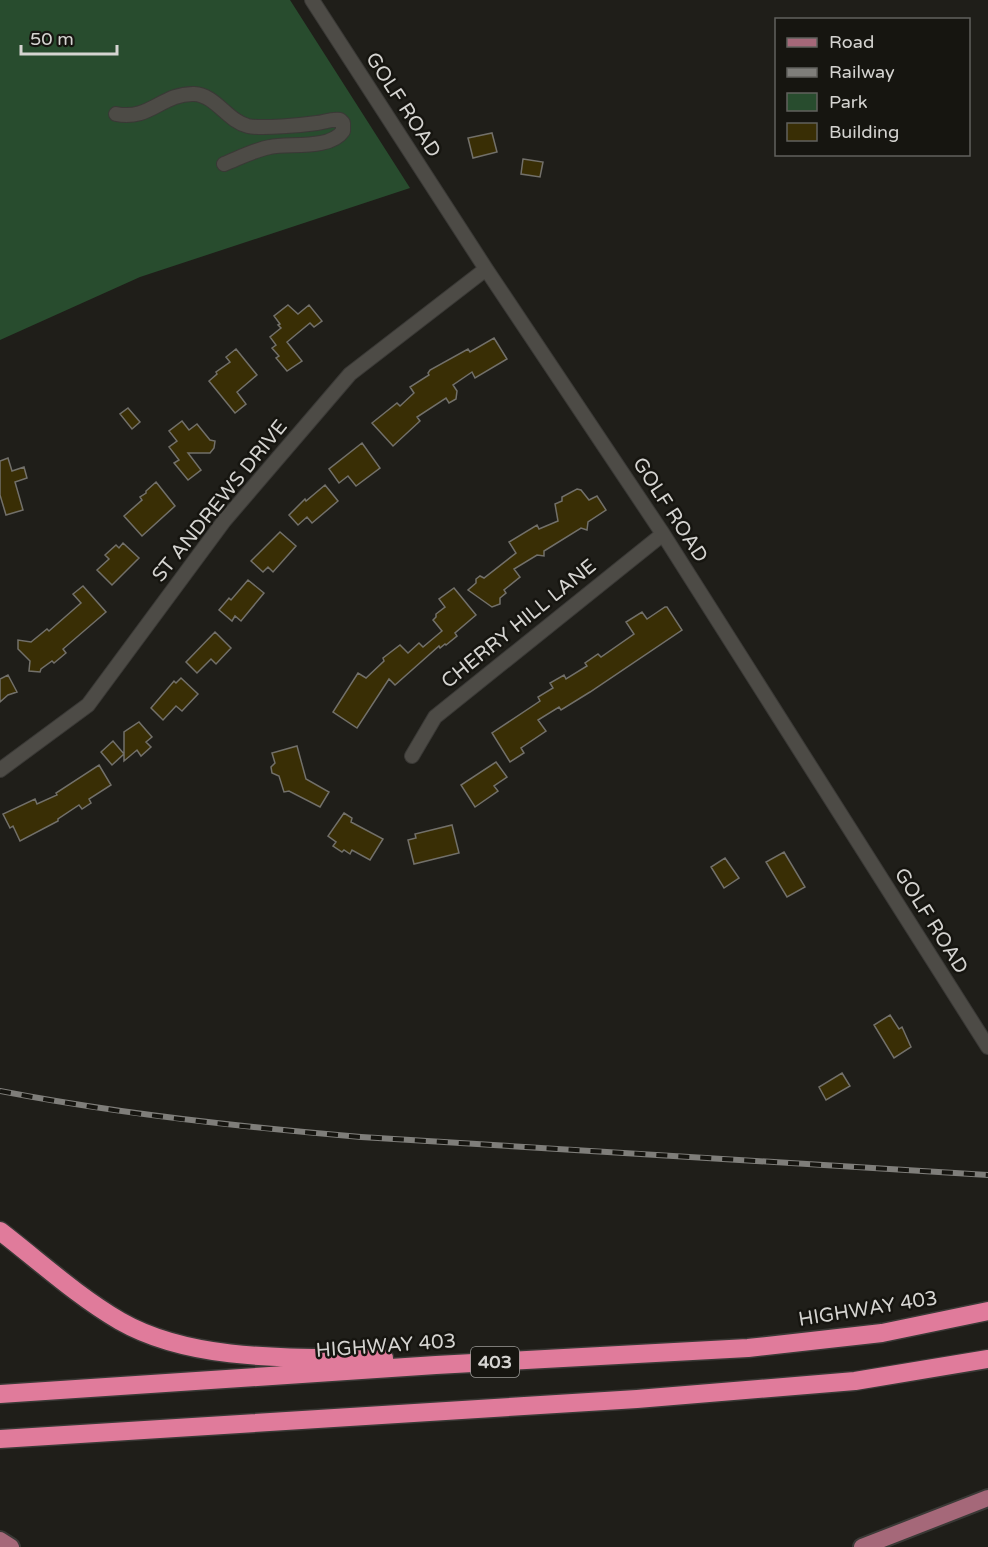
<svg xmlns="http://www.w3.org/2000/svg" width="988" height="1547" viewBox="0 0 988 1547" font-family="'Varela Round',sans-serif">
	<rect width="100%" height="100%" fill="#1f1e19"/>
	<path fill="#284c2e" d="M0 0H290L410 188 140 277 0 340Z"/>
	<path fill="#392e05" stroke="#72706a" stroke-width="1.5" d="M492 133 497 152 473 158 468 138Z
		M523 159 543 162 540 177 521 174Z
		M288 305 298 314 309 305 322 321 314 327 310 323 287 342 302 361 287 371 276 358 279 356 272 348 276 345 270 337 281 328 278 325 280 324 274 316Z
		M494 338 507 359 475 378 472 372 453 385 457 391 456 399 449 403 446 398 417 417 420 421 393 446 372 423 397 403 400 406 414 393 410 387 429 375 428 373 430 370 468 349 470 352Z
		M236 349 257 375 237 392 246 404 235 413 209 381 217 374 216 372 230 362 226 357Z
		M128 408 140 422 132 429 120 414Z
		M182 421 189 430 197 424 210 440 215 441 214 448 210 453H188L201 470 188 480 174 463 179 460 169 447 177 441 169 431Z
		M362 443 380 468 356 486 348 476 339 483 329 469Z
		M8 458 12 471 24 467 27 478 15 482 23 510 6 515 0 495V461Z
		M156 482 175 506 142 536 124 516 142 500 140 497 146 493V491Z
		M325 485 338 501 312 523 307 517 298 525 289 515 305 499 306 501Z
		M577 489 581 490 589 500 597 496 606 510 588 522 587 530 581 528 544 551V556L537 555 514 569 520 577 504 590 506 593 500 598V604L492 607 468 590 476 583V579L480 576 484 578 516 553 509 542 537 525 539 529 558 521 555 504 562 501V497Z
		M280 532 296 546 273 572 268 567 263 572 251 561Z
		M123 543 139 558 112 585 97 570 109 559 105 555 116 545 119 548Z
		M248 580 264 593 241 621 235 616 232 621 219 610 229 598 231 600Z
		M83 586 106 612 63 649 66 653 54 663 52 661 41 669 40 672 29 671 30 661 18 649V640L31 642 47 629 49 631 81 603 73 594Z
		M454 588 476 615 455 633 457 636 446 645 445 644 440 648 439 646 395 685 389 679 357 728 333 712 358 673 366 678 384 661 383 658 400 645 408 653 419 643 423 647 442 631 433 620 436 617V614L445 607 439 599Z
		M665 607H667L682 630 590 692 561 710 559 707 538 720 546 731 521 748 524 753 510 762 492 733 540 701 538 697 553 688 550 683 564 675 566 679 587 666 585 663 598 654 601 657 634 634 626 622 642 612 647 619Z
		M215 632 231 648 216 664 211 659 197 673 186 662Z
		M8 675 17 692 8 695 0 702V679Z
		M181 678 198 694 182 711 176 706 163 720 151 708 174 681 176 683Z
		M139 722 152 737 146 742 151 747 141 756 137 750 124 761V754L112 765 101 752 113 741 124 754V732Z
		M297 746 306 779 329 792 320 807 289 791 284 792 279 776 272 773 271 767 275 763 272 753Z
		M496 762 507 777 494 786 498 791 475 807 461 785Z
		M99 765 111 785 89 799 91 803 82 809 79 805 58 819V821L20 841 13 826 10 828 3 814 35 799 37 804 57 795 56 793Z
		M344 813 352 818 351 822 383 839 370 860 352 850 350 854 344 850 342 852 333 846 336 842 328 836Z
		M452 825 459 853 414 864 408 840 416 838 415 834Z
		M784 852 805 887 787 897 766 862Z
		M725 858 739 878 724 888 711 867Z
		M890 1015 899 1029 902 1027 911 1047 894 1058 874 1025Z
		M842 1073 850 1086 826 1100 819 1087Z"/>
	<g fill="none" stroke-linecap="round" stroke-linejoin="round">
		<g stroke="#3a3936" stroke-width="16">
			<path id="minor" d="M312 0 486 269 663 534 988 1047
				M116 114C150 121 162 93 194 94 216 95 227 121 248 126 262 129 302 125 317 123 325 122 331 119 340 120L343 123V131C330 150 289 143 270 147 254 150 239 158 224 164
				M412 756 435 717 663 534
				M0 770 88 705 224 521 350 374 486 269"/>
		</g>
		<g stroke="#3a3936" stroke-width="20">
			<path id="major" d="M0 1540 11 1547
				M862 1547 988 1498"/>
		</g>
		<g stroke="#3a3936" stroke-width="21">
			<path id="highway" d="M0 1231C39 1261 77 1296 120 1321 195 1364 301 1357 384 1358
				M0 1394 436 1365 748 1348 882 1333 988 1311
				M0 1439 637 1399 855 1381 988 1359"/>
		</g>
		<use href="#minor" stroke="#4d4b46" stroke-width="14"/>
		<use href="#major" stroke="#a56879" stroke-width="16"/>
		<use href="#highway" stroke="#e07b9b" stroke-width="18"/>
		<g stroke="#7f7e7a" stroke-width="6">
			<path id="rail" d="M0 1091C119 1114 240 1127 361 1137L988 1175"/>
		</g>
		<use href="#rail" stroke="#161510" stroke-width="4" stroke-dasharray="11" stroke-linecap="butt"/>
	</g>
	<g text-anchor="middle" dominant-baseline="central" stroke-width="5" stroke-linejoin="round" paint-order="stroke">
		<rect fill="#161510" stroke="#9c9b97" stroke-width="1.5" x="471" y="1347" width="48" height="30" rx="4.5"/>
		<g font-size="18" font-weight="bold" fill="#d5d4d1">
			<text x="495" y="1362">403</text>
		</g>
		<g font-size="20" fill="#d5d4d1" stroke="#161510">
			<text transform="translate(403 105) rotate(57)">GOLF ROAD</text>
			<text transform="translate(220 501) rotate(-51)">ST ANDREWS DRIVE</text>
			<text transform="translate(670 510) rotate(57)">GOLF ROAD</text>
			<text transform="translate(519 624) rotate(-39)">CHERRY HILL LANE</text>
			<text transform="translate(931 921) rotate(58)">GOLF ROAD</text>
			<text transform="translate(868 1309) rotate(-9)">HIGHWAY 403</text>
			<text transform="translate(386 1346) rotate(-4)">HIGHWAY 403</text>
		</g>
	</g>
	<rect x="775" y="18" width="195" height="138" fill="#161510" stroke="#62615d" stroke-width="1.5"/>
	<rect x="787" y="38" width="30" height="9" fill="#a56879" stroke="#62615d" stroke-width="1.5"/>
	<text x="829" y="48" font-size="18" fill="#d5d4d1">Road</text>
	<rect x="787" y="68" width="30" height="9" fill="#7f7e7a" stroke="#62615d" stroke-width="1.5"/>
	<text x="829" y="78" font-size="18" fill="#d5d4d1">Railway</text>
	<rect x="787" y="93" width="30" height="18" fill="#284c2e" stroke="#62615d" stroke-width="1.5"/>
	<text x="829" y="108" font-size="18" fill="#d5d4d1">Park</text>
	<rect x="787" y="123" width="30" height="18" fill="#392e05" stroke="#62615d" stroke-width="1.5"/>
	<text x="829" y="138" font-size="18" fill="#d5d4d1">Building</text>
	<path d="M21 45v9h96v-9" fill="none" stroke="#d5d4d1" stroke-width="3"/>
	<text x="30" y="45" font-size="18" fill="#d5d4d1" stroke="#161510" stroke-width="4.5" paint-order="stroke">50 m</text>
</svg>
